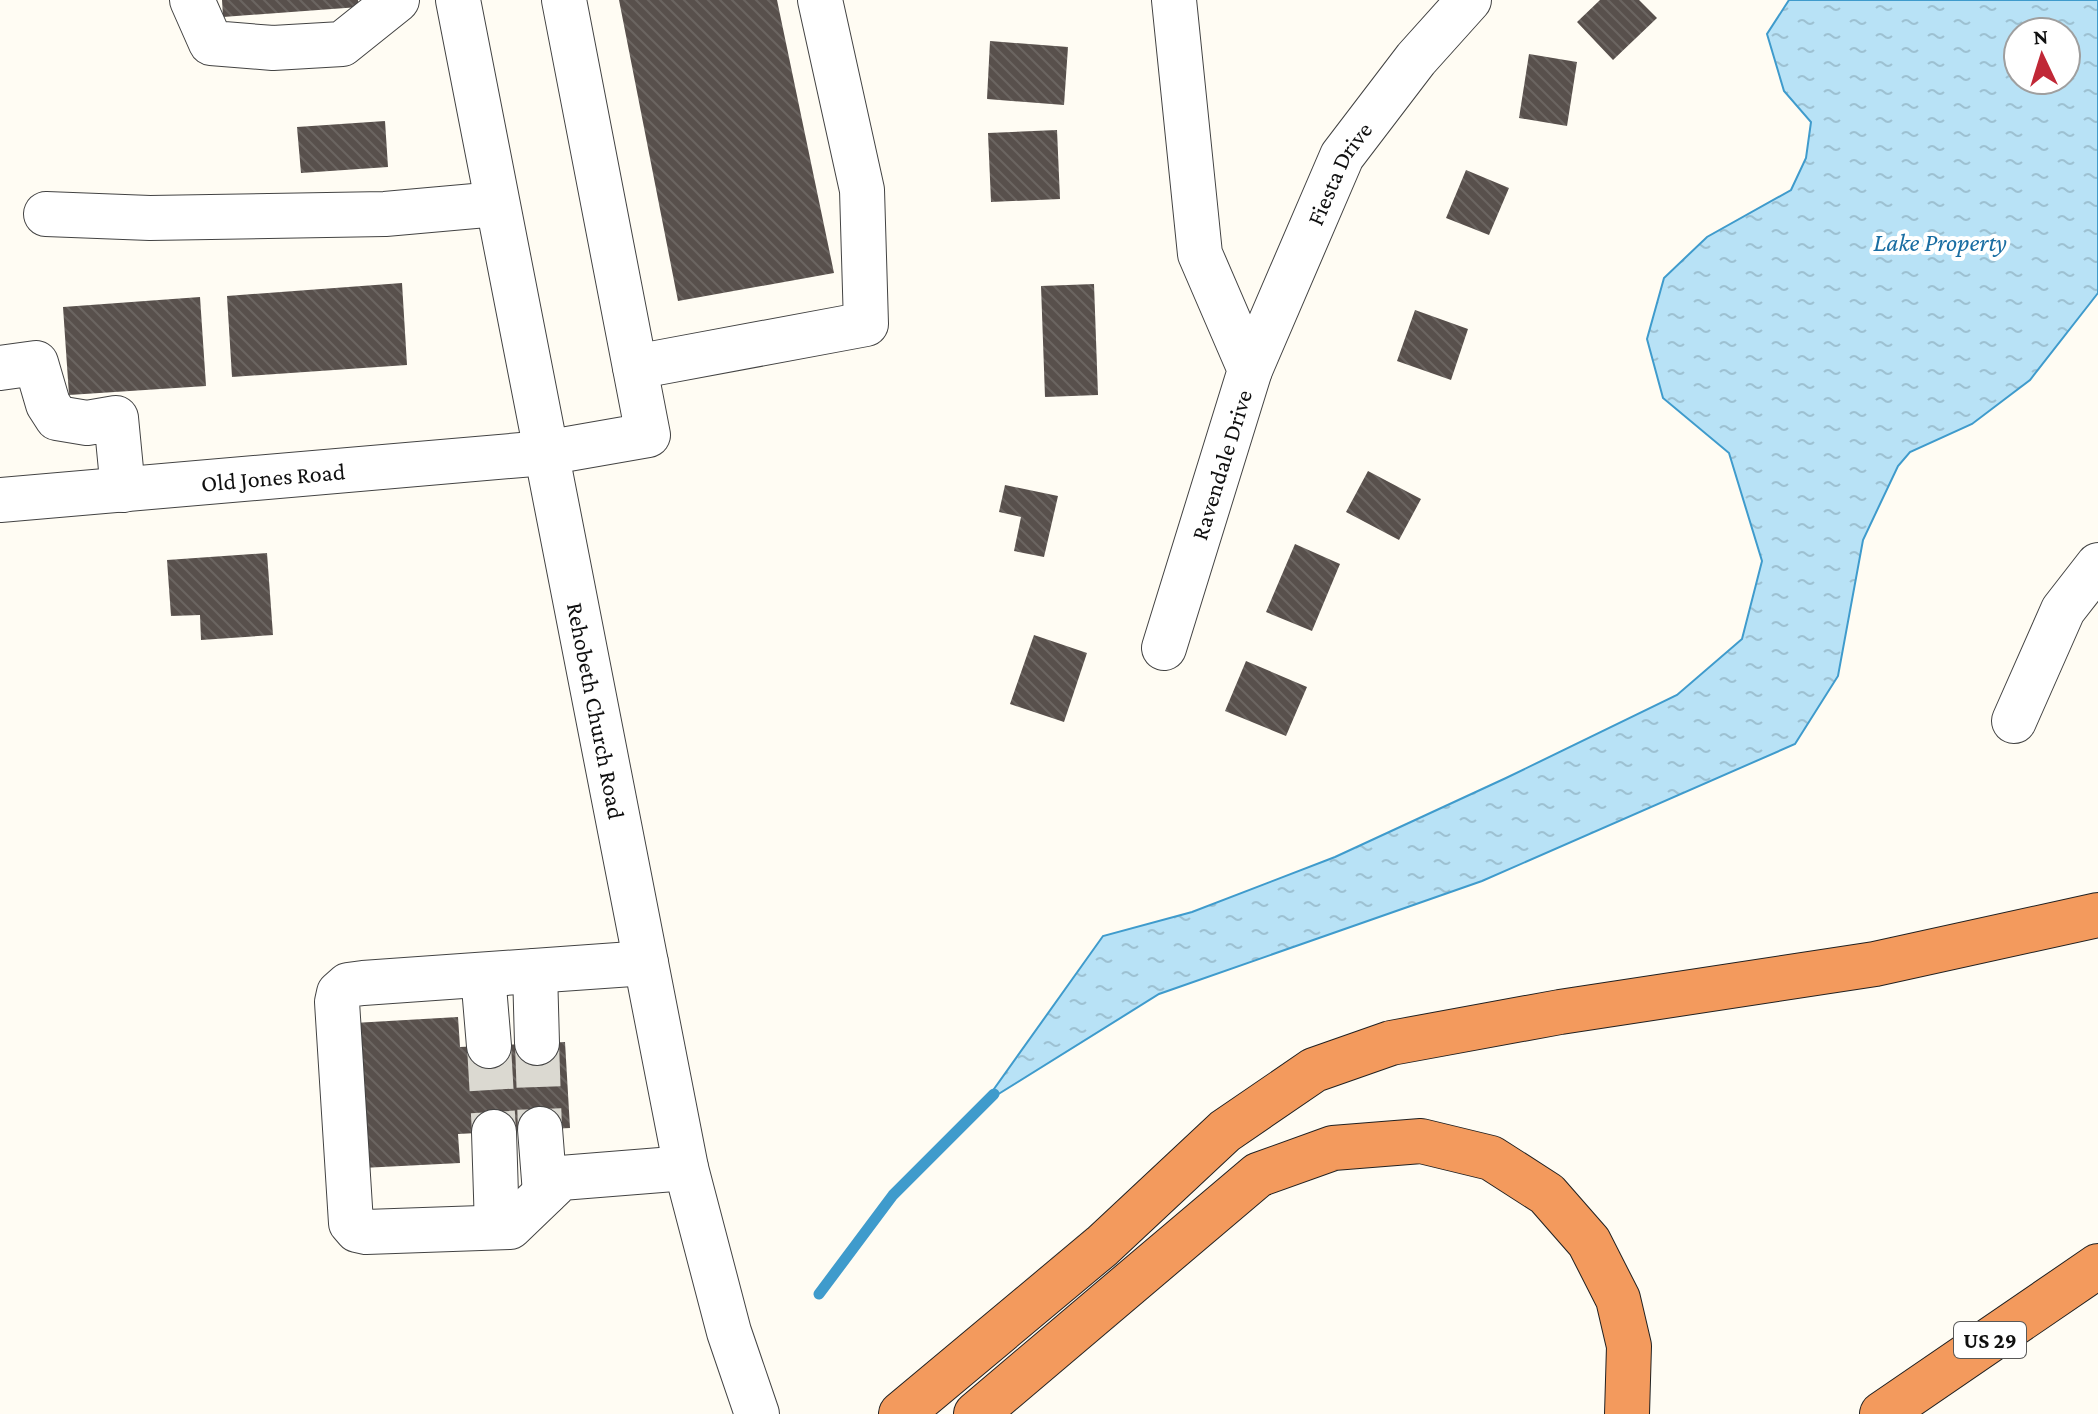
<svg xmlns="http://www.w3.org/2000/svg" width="2098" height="1414" viewBox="0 0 2098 1414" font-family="'Crimson Pro',serif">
	<defs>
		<pattern id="water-ripples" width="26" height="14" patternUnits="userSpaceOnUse" patternTransform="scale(2)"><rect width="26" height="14" fill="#b8e2f6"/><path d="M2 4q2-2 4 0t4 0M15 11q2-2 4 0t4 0" fill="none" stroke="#9dc1d2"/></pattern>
		<pattern id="building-back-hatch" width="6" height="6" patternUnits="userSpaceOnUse" patternTransform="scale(2)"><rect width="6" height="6" fill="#58504c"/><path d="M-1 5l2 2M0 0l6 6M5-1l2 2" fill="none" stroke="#6b6561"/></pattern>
	</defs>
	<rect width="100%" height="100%" fill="#fffcf3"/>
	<path fill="url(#water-ripples)" stroke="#3f9bcc" stroke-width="2" fill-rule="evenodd" d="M1789 0H2098V293L2030 380 1972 424 1910 452 1898 466 1863 540 1838 676 1795 744 1482 881 1159 994 984 1103 1103 936 1192 912 1335 857 1506 778 1677 695 1742 639 1762 561 1729 453 1663 398 1647 339 1664 278 1707 237 1791 190 1806 158 1811 122 1784 91 1767 34ZM2018 32H2066V80H2018Z"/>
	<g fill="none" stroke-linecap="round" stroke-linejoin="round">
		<path stroke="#3f9bcc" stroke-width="11" d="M819 1294 893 1195 994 1094"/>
	</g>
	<path fill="url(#building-back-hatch)" d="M222 0H358L359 7 223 17Z
		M619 0H777L834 273 678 301Z
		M1600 0H1639L1657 18 1613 60 1577 22Z
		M990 41 1068 47 1064 105 987 99Z
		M1529 54 1577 62 1567 126 1519 118Z
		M385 121 388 167 301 173 297 127Z
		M1057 130 1060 199 991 202 988 133Z
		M1466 170 1509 188 1489 235 1446 218Z
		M402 283 407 365 232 377 227 296Z
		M1094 284 1098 395 1045 397 1041 286Z
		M200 297 206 386 69 395 63 307Z
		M1415 310 1468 329 1451 380 1397 361Z
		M1368 471 1421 499 1399 540 1346 512Z
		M1005 485 1058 496 1044 557 1014 551 1021 517 999 512Z
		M1295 544 1340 564 1312 631 1266 612Z
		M267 553 273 635 201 640 200 615 171 616 167 560Z
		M1034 635 1087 653 1064 722 1010 704Z
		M1246 661 1307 687 1286 736 1225 711Z
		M458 1017 460 1047 565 1042 570 1128 458 1134 460 1163 362 1168 354 1023Z"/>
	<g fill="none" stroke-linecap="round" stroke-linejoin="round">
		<path stroke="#dbd9d1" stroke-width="44" stroke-dasharray="44 22" stroke-linecap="butt" d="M537 1043 540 1129
			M489 1046 494 1132"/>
		<g stroke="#434343" stroke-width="46">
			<g id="minor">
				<path d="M192 0 211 43 273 48 342 44 397 0"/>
				<path id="s1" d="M458 0 686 1168 729 1332 757 1414"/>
				<path d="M46 214 150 218 385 214 497 204"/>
				<path d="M635 367 866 324 862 190 820 0"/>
				<path d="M0 368 36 363 48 404 57 418 87 423 116 418 123 490"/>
				<path id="s2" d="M1250 370 1342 156 1416 59 1469 0"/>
				<path id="s3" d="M0 500 545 453 648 435 564 0"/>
				<path id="s4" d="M1164 648 1250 370 1200 254 1174 0"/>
				<path d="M2014 721 2063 610 2098 565"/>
				<path d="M646 963 363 983 348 985 339 993 337 1002 351 1223 357 1230 366 1232 510 1227 561 1178 686 1168"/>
				<path d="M535 971 537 1043"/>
				<path d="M483 975 489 1046"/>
				<path d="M540 1129 545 1193"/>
				<path d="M494 1132 497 1227"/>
			</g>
		</g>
		<g stroke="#212121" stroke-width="46">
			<path id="highway" d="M901 1414 1102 1246 1225 1131 1314 1070 1391 1043 1560 1012 1875 964 2098 915
				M976 1414 1258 1175 1333 1148 1421 1141 1491 1158 1547 1194 1589 1242 1618 1299 1629 1346 1627 1414
				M1882 1414 2098 1266"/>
		</g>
		<use href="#minor" stroke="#fff" stroke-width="44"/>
		<use href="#highway" stroke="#f39a5d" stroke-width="44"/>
	</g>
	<g text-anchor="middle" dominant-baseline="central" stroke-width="8" stroke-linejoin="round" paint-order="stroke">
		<rect fill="#fff" stroke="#585858" stroke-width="2" x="1954" y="1322" width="72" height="36" rx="6"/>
		<g font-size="22" font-weight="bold" fill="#101010">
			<text x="1990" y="1340">US 29</text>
		</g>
		<g font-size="24" fill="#101010" stroke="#fff">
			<text stroke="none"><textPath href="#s2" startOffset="216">Fiesta Drive</textPath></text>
			<text stroke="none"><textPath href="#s4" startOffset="192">Ravendale Drive</textPath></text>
			<text stroke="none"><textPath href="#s3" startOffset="274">Old Jones Road</textPath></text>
			<text stroke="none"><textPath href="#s1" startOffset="724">Rehobeth Church Road</textPath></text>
		</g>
		<g font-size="26" font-style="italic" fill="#196da2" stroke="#fff">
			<text x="1940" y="242">Lake Property</text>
		</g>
	</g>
	<g transform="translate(2042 56) rotate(356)"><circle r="38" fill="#ffffff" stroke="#9f9f9f" stroke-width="2"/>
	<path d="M0-6L14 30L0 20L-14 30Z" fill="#c02837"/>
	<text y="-12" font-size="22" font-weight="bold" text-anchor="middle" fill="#101010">N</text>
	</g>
</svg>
